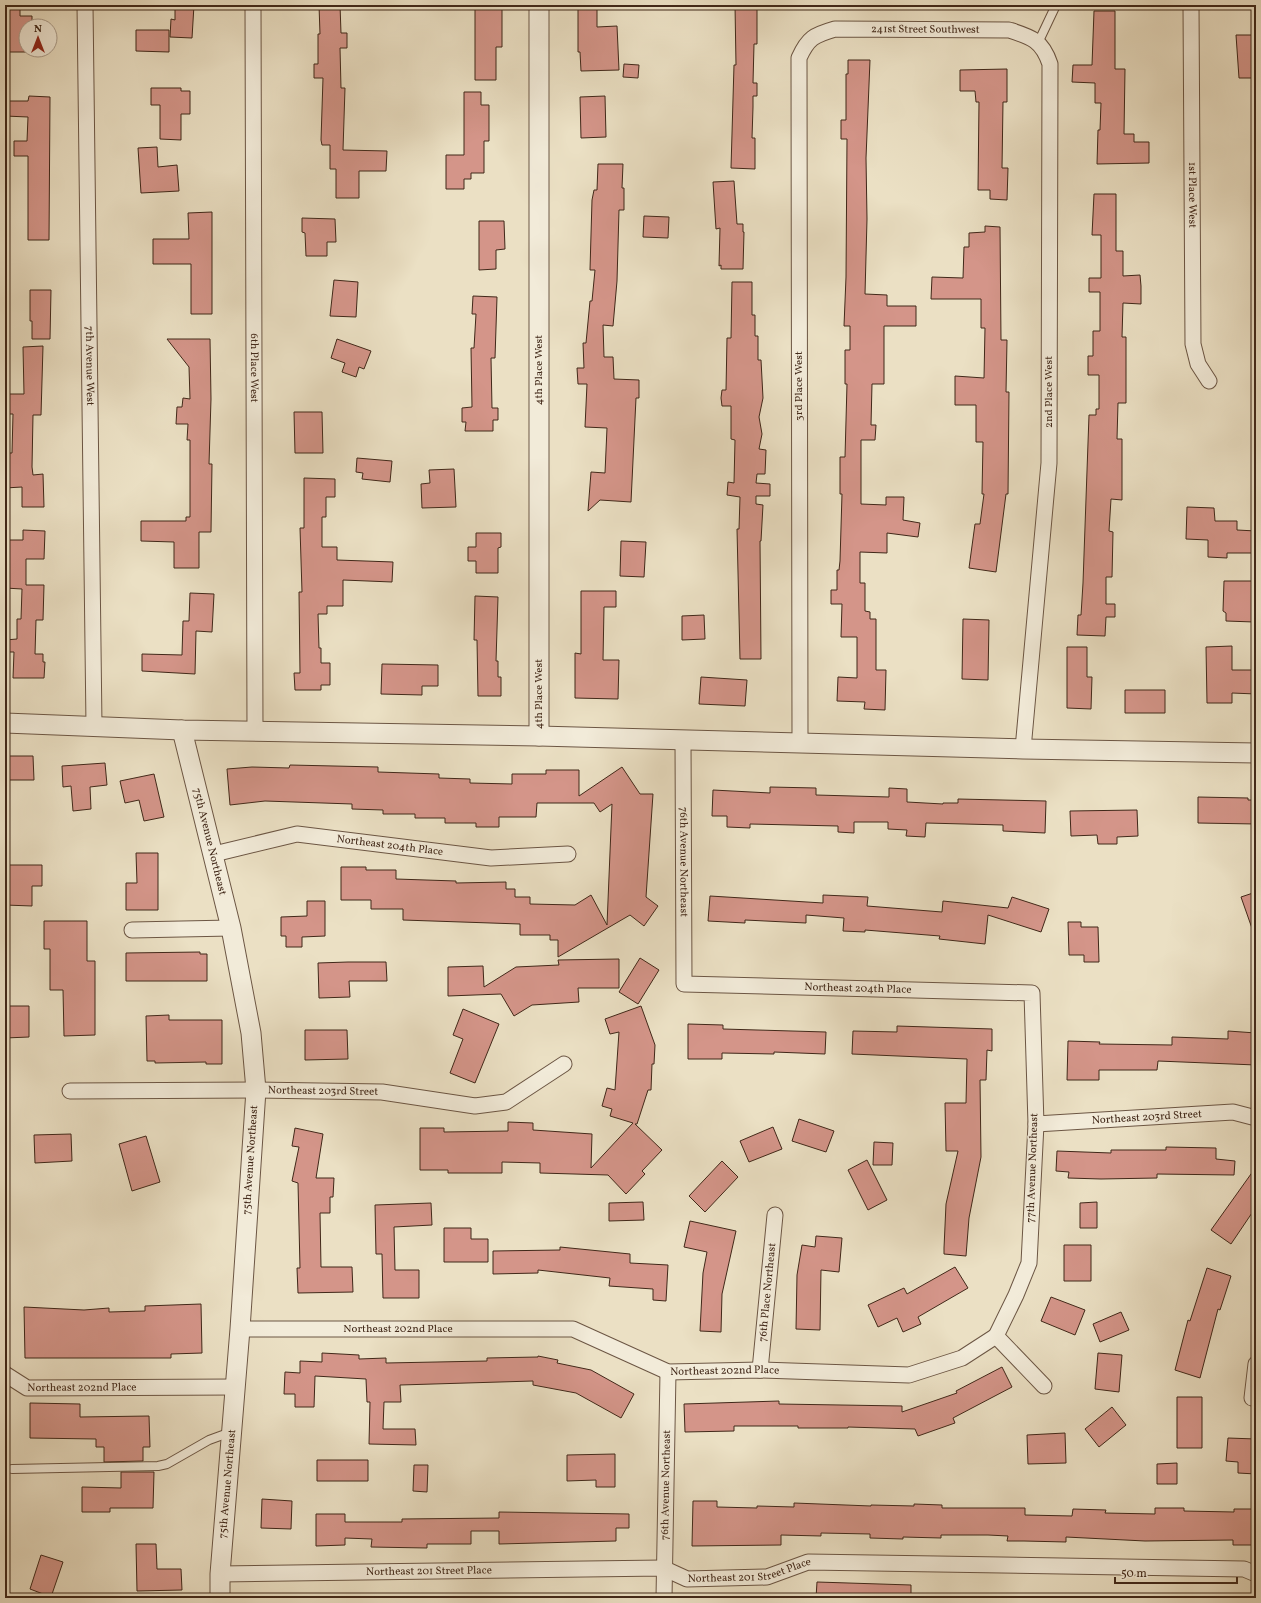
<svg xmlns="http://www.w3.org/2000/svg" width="1261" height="1603" viewBox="0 0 1261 1603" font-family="Vollkorn,serif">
	<rect width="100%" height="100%" fill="#ebe0c4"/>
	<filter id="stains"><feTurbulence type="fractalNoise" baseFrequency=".005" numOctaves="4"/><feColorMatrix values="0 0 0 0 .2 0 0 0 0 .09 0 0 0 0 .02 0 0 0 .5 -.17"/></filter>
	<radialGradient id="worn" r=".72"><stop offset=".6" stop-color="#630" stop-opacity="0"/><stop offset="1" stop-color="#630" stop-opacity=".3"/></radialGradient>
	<path fill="#d49589" stroke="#412819" d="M5 5H20V16H32V26H26V50H31V52H5Z
		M175 5H194L192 38 170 37 171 19 175 20Z
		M319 5H340L341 33H347V48H340L341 88H345L343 150 387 151 386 171H359V198H336V169H330V145H322L321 140 323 78H314V64H318V34H320Z
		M475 5H502V47H496V80H475Z
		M578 5H597V27L617 26 619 70 581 71 580 52H578Z
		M735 5H757V44H754L753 83H757V96H753V107L752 138H755V169L731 168 734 65H736Z
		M1094 11H1115V69H1125L1124 134H1134V142H1149V163L1097 164 1098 130H1100L1101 103H1095V83L1072 82 1073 65H1092Z
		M136 30H169V52L136 51Z
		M1236 35H1256V78H1239Z
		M848 60H870L866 158 867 219 865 294 887 295V306H916V326H884V384H872L871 425H876L875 440H861V504L886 505V497H904L903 520 920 523 918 537 887 533V553L860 552V583H865V611L870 612V619H876V670H886L885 710 864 709 865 702 837 701 838 677 857 678V637H841L842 604H831V590H837V570H839L840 561 842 494H840V457H845L847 384H845V350H850V326H844L846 277 847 139H841V120H846V74H848Z
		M624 64 639 65 638 78 623 77Z
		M1007 69V102H1003L1002 168H1008L1007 200 990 199V190H978L979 102H976L975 91H960V70Z
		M151 88H181V91H190V114H181V140L160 139V105H151Z
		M464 92H481V105H489V141H484V173H471V179H464V189H446V155H464Z
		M29 96 50 97 49 240H28V156H14V141H27L28 117 5 116V101H28Z
		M605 96 606 137 581 138 580 97Z
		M157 147 158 167 177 165 179 191 141 193 138 148Z
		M598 164H623L622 188H624V210H619L617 281 613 326 603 325 604 357H613L614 379 639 380V398H636L631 502 600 500 588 511 591 472 605 473 607 428 585 427 587 384H578L577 368H584L583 343H586L590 301H592L595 270H590L592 200 594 190H597Z
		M734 181 737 224H743V232H744L743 269H721V265L719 266 720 228 716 229 713 182Z
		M1094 194H1116V251H1123V276L1140 275 1141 286V304L1123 303 1122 337H1126V403H1118L1117 439H1122V500L1111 499 1109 531 1113 532 1112 577H1106V604H1115V617H1106L1105 636 1077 635 1078 615H1081L1083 583 1089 415H1096V409H1099V375H1088V356H1093V331H1100V292H1089V278H1101V235H1092Z
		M212 212V314H191V264H153V239H189L188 213Z
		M644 216 669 217 668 238 643 237Z
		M302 218 335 219 336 242H327V256H306L305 233 302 232Z
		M479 221H504L505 249 496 250V269L479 270Z
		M985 226 1000 227 1001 340H1007L1006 392H1009L1008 494H1006L996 572 969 568 975 524H980L984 494H982L983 442H976V405H955V376L984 378 985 328H981V299H931L932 277 963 278 964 247H969V233L985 232Z
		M334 280 358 282 356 317 330 316Z
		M732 282H752V315H755V336H758V360H761L763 398 759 417 762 434 759 449 766 450 765 474H757L756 483 770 484V496H756V504L763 505 761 541H760L761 659H740L737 529H739L740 497 727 495 728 482 734 483 735 440 731 439V406H722L721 398 722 390H726L727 338H731Z
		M30 290H51L50 339H32V321H30Z
		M473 296 497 297 495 358H491L492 408H498V420H493V431H465L466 422H462V408L472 407 471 348H474L476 314H472Z
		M167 339H210L211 399 209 464H212L211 532H199V568H174V542L141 541V521H186V517H190V440H187L188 424H176L177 407H182L183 398 190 399 189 367Z
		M337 339 371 351 364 369 359 367 356 377 342 372 345 363 331 358Z
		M43 346 41 415H33L32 467 33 475 43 474 44 507H22V487L5 488V453H12L13 414H5V394H24L23 347Z
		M294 412H322L323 453H295Z
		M357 458 392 461 390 482 362 479 363 473 356 472Z
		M454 469 456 507 422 508 421 484 430 483 429 470Z
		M304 478 335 479V497H326V517H322V547H337V560L393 562 392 582 343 580V606H327V614H318L319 648H321V663H330V685H321V690H295L294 673H300L299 592H302L300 528H304Z
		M1187 507 1214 508 1215 521H1237V530L1256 531V553H1227V558L1208 557V540L1186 539Z
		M23 530 45 531 44 559H26V585H44L43 620H36L35 654H43V662H45L44 678H13L14 652H5V640L17 639V619H21L22 589 5 588V540H23Z
		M476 533H501V547L498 548V573H476V561H468V547H476Z
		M621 541 646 542 644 577 620 576Z
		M1224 581H1253V590H1255L1254 622 1226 621V613L1223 611Z
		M581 591H616V607H604L603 660H619L618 699 575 698V653L581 654Z
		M190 593 214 594 212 632 196 631 195 674 142 671V654L182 655 183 621H189Z
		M475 596 498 597 496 661H498V677H501V696H478L477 640H474Z
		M704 615 705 639 682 640V616Z
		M963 619 989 620 988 680 962 679Z
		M1232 646V670H1256V694L1232 693V703H1207L1206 647Z
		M1067 647H1087V677H1092L1091 709 1067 708Z
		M382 664 438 665V686H422V695L381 694Z
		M701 677 747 680 745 706 699 704Z
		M1125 690H1165V713H1125Z
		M5 756H33L34 780H5Z
		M105 763 107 785 90 787 91 809 73 811 71 786 63 787 62 766Z
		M290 765 378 767V772L439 774V778L470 779V783L512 784V774H546V770H579V796L622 767 640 794H653L646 897 658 906 644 926 630 915 558 957V940H550V935H520V924L403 920V909H371V900H341V867H366V870H396V879L456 881V883L506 882V889H515V897H530V904L575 905 591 895 607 925 612 804 600 812 594 803H537L536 817H499V827H476V823H445V818H415V814H383V810L352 809V804L265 801 230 805 227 769 252 767 289 768Z
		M154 774 164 817 144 821 139 800 125 803 120 781Z
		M770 787 816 788V795L889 797V788L907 789V802L943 804V803H958V799L1046 801 1045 833 1003 831V825L926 823 925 837 906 836 907 830 888 829V822H854V833L838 832V826L750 824V828L727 827V816H712L713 790 770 793Z
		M1198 797 1248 798V800H1256V824L1198 823Z
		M1137 810 1138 836 1117 837V844H1098L1097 835 1071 836 1070 811Z
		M136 853H158V910H126V883H137Z
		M5 865H42V886H32V906L5 905Z
		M1256 892V934H1254L1241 897Z
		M823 895 868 897 867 906 942 912 943 901 1008 908 1012 897 1049 909 1041 932 988 915 985 944 939 939 940 936 865 930V932L843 931 844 918 806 915V923L745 920V923L708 921 710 896 823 903Z
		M307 901H325V936L302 937V947H286V936H281V917L307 916Z
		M44 921H87V961H95V1035L64 1036 63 990H50V949H44Z
		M1068 922H1081V927H1098L1099 962H1084V955H1069Z
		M200 952V954H207V981H126V953Z
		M640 958 659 970 638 1004 619 992Z
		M619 959V988H578L579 1002 532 1005 514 1016 501 994 448 996V967L483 966 484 987 516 967 559 965 558 960Z
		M348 962H386L387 981H349L350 997 319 998 318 963Z
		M5 1006H29V1037L5 1038Z
		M641 1006 655 1045 654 1064H652L651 1090H648L637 1124H635L662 1150 642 1171 645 1174 626 1194 608 1175 540 1173V1163L502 1162V1173H448V1170H420V1128H444V1132L508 1131V1122L533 1123V1130L592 1134 591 1168 633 1123 610 1116 612 1109 602 1106 607 1088 615 1090 619 1032 610 1034 605 1019Z
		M463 1009 499 1024 475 1083 450 1073 463 1039 453 1035Z
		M169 1015V1020H222V1064H206V1062L155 1063V1061H147L146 1016Z
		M688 1024 723 1025V1029L826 1032 825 1054 774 1052V1054L722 1053V1059H688Z
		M897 1026 992 1029V1051L987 1050 986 1080H980L981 1157 969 1218 966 1256 944 1254V1248L946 1204 958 1151H946L945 1103H966L967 1059 852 1054 853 1031 897 1032Z
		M305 1030H347L348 1059 305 1060Z
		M1228 1031 1256 1033V1065L1158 1061 1157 1070H1099V1080H1067L1068 1041 1100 1042 1099 1044 1172 1045V1037L1228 1039Z
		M799 1119 834 1131 826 1152 792 1141Z
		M773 1127 782 1149 749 1162 740 1141Z
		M295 1128 323 1134 316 1178H334L333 1197H330V1213H320L321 1267H352L353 1292 298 1293 297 1268H300L298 1183 292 1181 299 1147 292 1146Z
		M71 1134 72 1161 35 1163 34 1135Z
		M146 1136 160 1182 132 1191 119 1144Z
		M874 1142 893 1143 892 1165H873Z
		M1166 1147 1216 1148V1159L1235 1161 1234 1175 1157 1174V1178L1101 1179 1068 1178 1069 1172 1056 1171 1057 1151 1111 1153V1150H1166Z
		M867 1160 887 1200 868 1210 848 1170Z
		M722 1161 738 1177 705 1212 689 1196Z
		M1256 1167V1207L1231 1244 1211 1230Z
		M643 1202 644 1220 609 1221V1203Z
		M1097 1202V1228H1080V1203Z
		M431 1203 432 1225 394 1227 395 1270H419V1298H383L382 1254H376L375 1205Z
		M690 1221 736 1231 722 1294 721 1332 700 1331 703 1273 707 1252 684 1247Z
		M444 1228H471V1239H488V1262H444Z
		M816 1236 842 1238 839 1272 821 1270 820 1330 796 1329 797 1275 802 1245 815 1247Z
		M1064 1245H1091V1281H1064Z
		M560 1247 630 1254V1263L668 1265 666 1301 653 1300V1289L609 1286 610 1278 538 1270V1273L493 1274V1251L560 1250Z
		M955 1267 968 1288 918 1317 921 1324 903 1332 897 1318 878 1327 868 1305 904 1288 907 1294Z
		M1207 1268 1231 1276 1220 1310 1218 1309 1200 1378 1175 1370 1188 1320 1190 1321Z
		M1051 1297 1085 1310 1075 1335 1041 1321Z
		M201 1304 202 1353 171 1354V1358H25L24 1307 84 1310 109 1308V1312L145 1311V1306Z
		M1121 1312 1129 1330 1100 1342 1093 1324Z
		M322 1353 359 1355V1359L386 1358V1363L487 1361V1358L538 1357V1356L558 1360 557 1363 591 1370 634 1394 621 1418 576 1393 533 1385V1381L400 1385 401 1402H384L383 1429H415L416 1445 369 1444 370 1402H367L366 1379 315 1376 314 1407H295V1394H284L285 1372 300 1373V1361L322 1362Z
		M1098 1353 1122 1355 1119 1392 1095 1389Z
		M1002 1367 1012 1387 953 1418 955 1423 918 1436 915 1429 848 1427V1428H798V1426H734V1431L685 1432 684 1404 779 1401V1404L902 1406V1412L957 1393 956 1391Z
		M1177 1397H1202V1448H1177Z
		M30 1403 80 1404V1417L149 1416 150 1447H143V1461L104 1462V1447H96V1439L30 1438Z
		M1112 1407 1126 1425 1099 1447 1085 1429Z
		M1065 1433 1066 1463 1028 1464 1027 1435Z
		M1228 1438 1256 1439V1474L1238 1473V1462L1226 1461Z
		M615 1454V1487H596V1480L567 1481V1455Z
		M317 1460H368V1481H317Z
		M1177 1463V1484H1157V1464Z
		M414 1465H428L427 1492 413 1491Z
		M121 1472H154L153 1508H110V1512H82V1487L121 1488Z
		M262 1499 292 1501 291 1529 261 1528Z
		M693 1501H717V1507L757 1508V1506L794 1507V1503L871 1506V1505L914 1506V1504L942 1505V1508H1025V1515L1072 1516 1073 1509 1106 1510 1105 1513 1155 1514V1508H1184V1511L1234 1512V1509H1256V1545H1233V1540L1145 1541 1066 1537V1542L1024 1541H1007L1008 1536 988 1535H941V1538L903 1537V1539L870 1538V1534L821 1533V1536L781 1535V1545L692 1546Z
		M499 1512 629 1514V1528H616V1541L499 1544V1531H471V1544H427V1548L371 1547 372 1539 345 1538V1545L316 1546V1514H345V1522H402V1519L499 1518Z
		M136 1544H156L157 1569H181L182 1590 137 1591Z
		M41 1555 63 1562 51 1597 30 1589Z
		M817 1582 911 1585V1598H816Z"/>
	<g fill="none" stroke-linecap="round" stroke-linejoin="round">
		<g stroke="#6c5644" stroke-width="10">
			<path id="service" d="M1038 43 1056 5
				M12 1469 158 1466 167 1464 209 1440 231 1432"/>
		</g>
		<g stroke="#6c5644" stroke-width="17">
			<g id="minor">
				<path id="s1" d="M85 5 94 726"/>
				<path id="s2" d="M253 5 255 732"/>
				<path id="s3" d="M1191 5 1193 344 1198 364 1209 381"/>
				<path id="s4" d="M683 740 684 984 1032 993 1036 1124 1029 1263 1016 1295 996 1336"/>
				<path id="s5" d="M800 742 799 58C808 38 814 35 835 29L1009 30C1031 37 1042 40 1050 64L1049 463 1023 749"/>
				<path id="s6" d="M214 854 297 834 491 858 568 854"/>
				<path d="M132 930 231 928"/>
				<path id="s7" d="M70 1091 256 1090 382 1092 475 1106 506 1102 564 1064"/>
				<path id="s8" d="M1036 1124 1233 1112 1256 1118"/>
				<path id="s9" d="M240 1329H573L668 1372 760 1370 909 1375 962 1358 996 1336 1044 1386"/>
				<path id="s10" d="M760 1370 775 1215"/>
				<path id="s11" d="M5 1374 27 1388 236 1387"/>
				<path d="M1252 1398 1256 1364"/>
				<path id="s12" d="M220 1574 663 1568 687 1579 767 1577 808 1562 1244 1569 1256 1574"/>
				<path id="s13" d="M664 1598 668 1372"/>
			</g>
		</g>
		<g stroke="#6c5644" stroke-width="21">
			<g id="tertiary">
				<path d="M5 723 182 730 539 736 1023 749 1256 753"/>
				<path id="s14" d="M182 730 231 928 251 1033 256 1090 240 1329 220 1574V1598"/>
				<path d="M539 736V5"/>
			</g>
		</g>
		<use href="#service" stroke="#f2ebd9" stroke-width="8"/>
		<use href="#minor" stroke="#f2ebd9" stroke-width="15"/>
		<use href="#tertiary" stroke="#f2ebd9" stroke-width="19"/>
	</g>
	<g text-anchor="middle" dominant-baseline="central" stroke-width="3" stroke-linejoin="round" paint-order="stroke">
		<g font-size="11" fill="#412819" stroke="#f2ebd9">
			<text stroke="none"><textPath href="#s5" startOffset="823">241st Street Southwest</textPath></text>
			<text stroke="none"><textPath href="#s3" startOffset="190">1st Place West</textPath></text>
			<text stroke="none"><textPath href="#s1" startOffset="361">7th Avenue West</textPath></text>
			<text stroke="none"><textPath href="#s2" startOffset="363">6th Place West</textPath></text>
			<text transform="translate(539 370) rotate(-90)">4th Place West</text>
			<text transform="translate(799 386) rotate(-90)">3rd Place West</text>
			<text transform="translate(1049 392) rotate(-90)">2nd Place West</text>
			<text transform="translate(539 694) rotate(-90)">4th Place West</text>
			<text stroke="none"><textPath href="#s14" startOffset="115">75th Avenue Northeast</textPath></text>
			<text stroke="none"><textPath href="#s6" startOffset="179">Northeast 204th Place</textPath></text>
			<text stroke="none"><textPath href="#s4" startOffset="122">76th Avenue Northeast</textPath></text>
			<text stroke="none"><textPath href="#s4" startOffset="418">Northeast 204th Place</textPath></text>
			<text stroke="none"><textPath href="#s7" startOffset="253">Northeast 203rd Street</textPath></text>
			<text stroke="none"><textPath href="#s8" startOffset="111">Northeast 203rd Street</textPath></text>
			<text transform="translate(251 1160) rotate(-86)">75th Avenue Northeast</text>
			<text transform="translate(1033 1168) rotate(-88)">77th Avenue Northeast</text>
			<text stroke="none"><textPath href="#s10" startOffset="78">76th Place Northeast</textPath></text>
			<text stroke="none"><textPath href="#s9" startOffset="158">Northeast 202nd Place</textPath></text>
			<text stroke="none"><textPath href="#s9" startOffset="494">Northeast 202nd Place</textPath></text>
			<text stroke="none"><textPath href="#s11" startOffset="81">Northeast 202nd Place</textPath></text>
			<text transform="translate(228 1484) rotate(-85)">75th Avenue Northeast</text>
			<text stroke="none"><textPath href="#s13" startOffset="113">76th Avenue Northeast</textPath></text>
			<text stroke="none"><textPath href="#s12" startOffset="533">Northeast 201 Street Place</textPath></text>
			<text stroke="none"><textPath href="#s12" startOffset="209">Northeast 201 Street Place</textPath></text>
		</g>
	</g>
	<rect width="1261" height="1603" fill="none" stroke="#ebe0c4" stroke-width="20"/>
	<rect x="6" y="6" width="1249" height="1591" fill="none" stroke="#412819" stroke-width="2"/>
	<rect x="10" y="10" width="1241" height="1583" fill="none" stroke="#412819"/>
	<g transform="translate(38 38)"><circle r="19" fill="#f2ebd9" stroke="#ab9d8c"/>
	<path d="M0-3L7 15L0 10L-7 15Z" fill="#8f2418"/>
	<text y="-6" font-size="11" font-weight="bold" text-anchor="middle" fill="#412819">N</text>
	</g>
	<path d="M1115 1577v6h122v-6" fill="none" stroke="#412819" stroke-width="2"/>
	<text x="1121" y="1577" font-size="12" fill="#412819" stroke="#f2ebd9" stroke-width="3" paint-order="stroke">50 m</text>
	<rect width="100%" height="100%" filter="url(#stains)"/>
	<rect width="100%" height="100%" fill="url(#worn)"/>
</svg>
